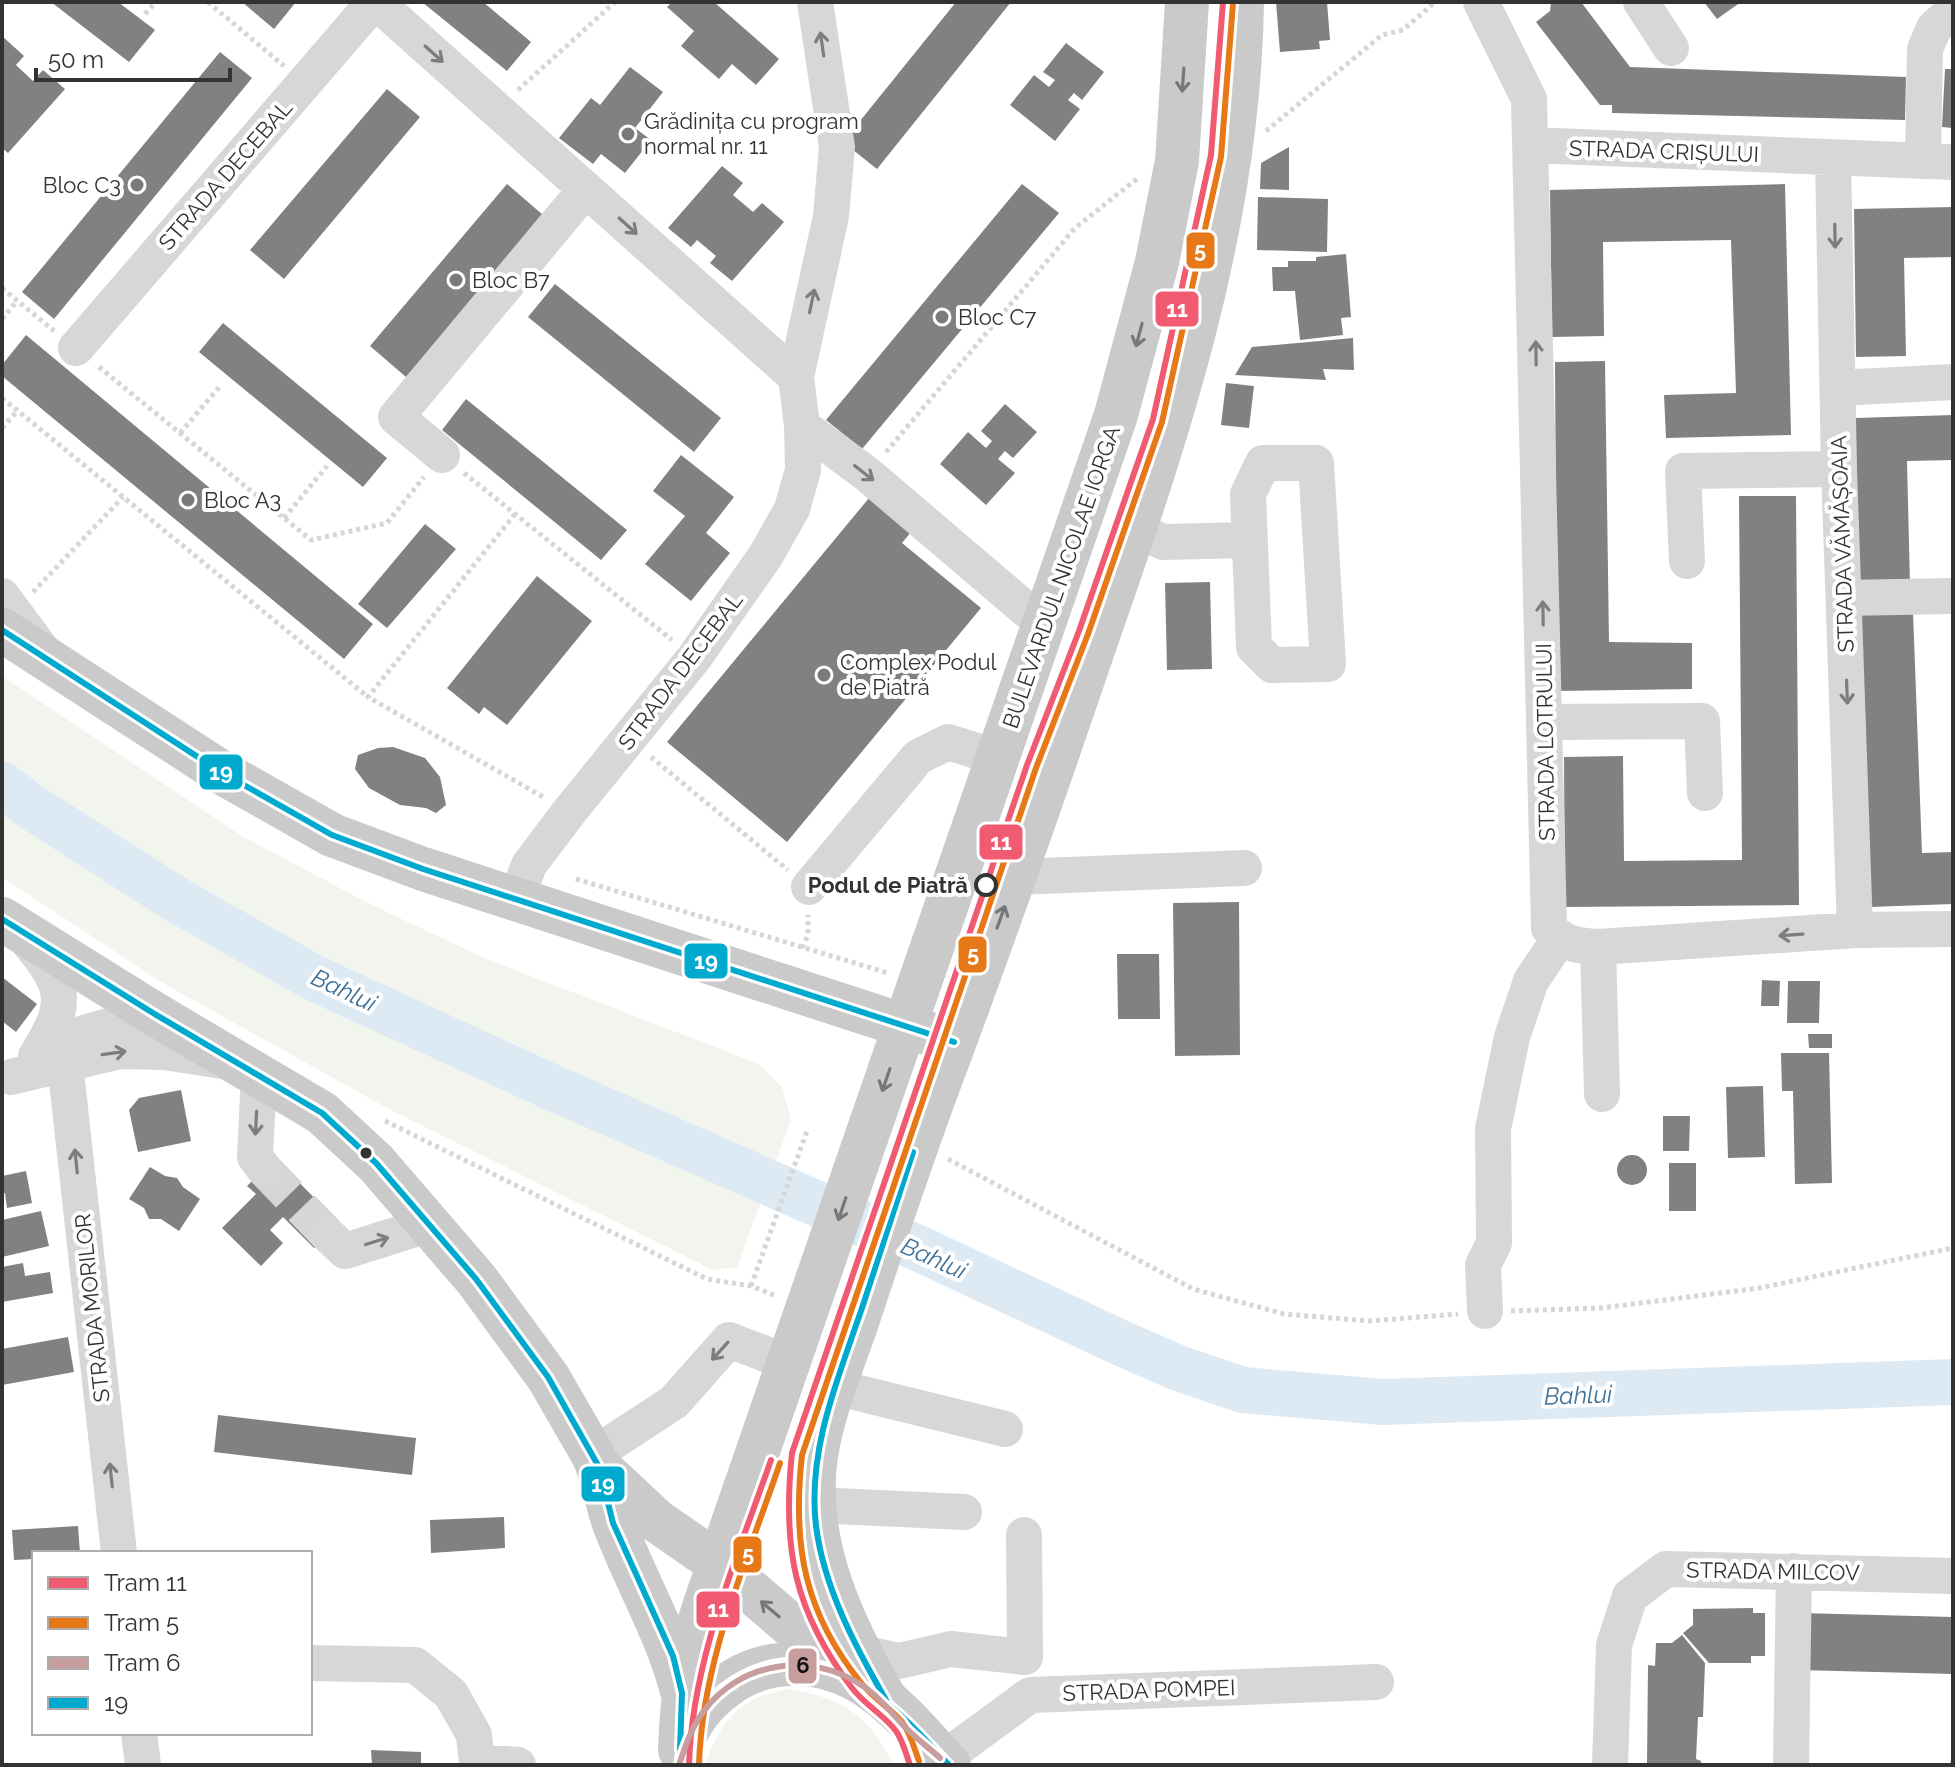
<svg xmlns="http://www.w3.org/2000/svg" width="1955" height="1767" viewBox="0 0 1955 1767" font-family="Raleway,sans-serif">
	<rect width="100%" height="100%" fill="#fff"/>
	<path fill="#f1f5ed" d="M2 676 242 836 368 903 484 958 759 1064 782 1087 791 1120 737 1267 713 1270 387 1108 161 982 2 877Z
		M787 1689C843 1698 868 1714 894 1765H706C712 1739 730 1710 755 1699 765 1694 777 1692 787 1689Z"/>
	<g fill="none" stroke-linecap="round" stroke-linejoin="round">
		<path stroke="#ddeaf4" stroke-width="46" d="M2 785 33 808 177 900 314 978 549 1086 920 1249 1121 1343 1178 1368 1243 1390 1383 1402 1953 1382"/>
	</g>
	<path fill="#818181" d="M51 2H118L155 30 129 62Z
		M242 2H296L274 29Z
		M422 2H483L531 42 507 71Z
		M672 2H714L779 59 756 85 732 64 719 79 681 46 694 31 667 7Z
		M956 2H1011L877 169 843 142Z
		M1276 2H1327L1330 40 1319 41 1320 49 1280 52Z
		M1551 2H1581L1630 67 1906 77 1905 120 1612 113V105H1600L1536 22 1550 11Z
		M1704 2H1741L1717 19Z
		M2 36 24 56 16 65 33 81 43 70 65 89 8 153 2 148Z
		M1066 43 1104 72 1082 100 1074 93 1068 100 1080 109 1055 141 1010 105 1034 75 1049 87 1055 80 1043 72Z
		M220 52 252 78 54 319 22 292Z
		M630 67 663 92 635 128 651 140 625 173 601 154 593 164 559 138 591 98 600 105Z
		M1945 69H1953V128L1942 127Z
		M387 89 420 117 284 279 250 250Z
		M1289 147V190L1260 189 1261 163Z
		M722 166 743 183 733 195 753 212 762 203 784 222 732 281 710 263 716 256 697 240 691 247 668 228Z
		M507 184 543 215 406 377 370 346Z
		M1022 184 1059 213 862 449 826 420Z
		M1785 184 1791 435 1666 438 1664 395 1736 393 1731 240 1603 242 1604 336 1552 337 1550 190Z
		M1258 197 1328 199 1327 252 1257 250Z
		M1953 207V257L1904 258 1906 356 1856 357 1854 209Z
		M1346 254 1351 317 1341 318 1343 335 1300 340 1295 291H1273L1272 267H1288V261H1316V257Z
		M555 284 721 418 694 452 528 317Z
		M223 323 387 458 363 487 199 352Z
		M26 335 373 624 344 659 2 376V365Z
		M1353 338 1354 370 1323 369 1326 380 1235 375 1252 347Z
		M1605 361 1609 642 1692 643V689L1557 691 1555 362Z
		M1226 383 1254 386 1249 428 1221 425Z
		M466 399 627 530 601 560 442 430Z
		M1005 404 1037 432 1013 458 1005 451 998 459 1015 473 986 505 940 464 968 432 986 448 992 441 981 431Z
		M1953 415V460L1907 461 1910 584 1860 586 1855 418Z
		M681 455 734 497 706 533 730 553 691 601 645 564 685 516 653 491Z
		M1739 496H1796L1799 905 1565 907 1564 757 1623 756 1624 861 1742 860Z
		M869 498 911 532 902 543 981 608 787 842 667 742Z
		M425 524 456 549 387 628 358 604Z
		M537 576 592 621 507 725 484 707 479 714 447 688Z
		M1210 582 1212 669 1167 670 1165 583Z
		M1913 612 1922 853 1953 852V904L1870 907 1859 613Z
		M393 747 425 758 440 777 446 805 436 813 426 808 400 805 369 788 355 769 358 755 378 748Z
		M1239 902 1240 1055 1175 1056 1173 903Z
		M1117 954H1159L1160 1019H1118Z
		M2 977 37 1004 16 1032 2 1021Z
		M1762 980 1780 981 1779 1006H1761Z
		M1788 981H1820L1819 1023H1787Z
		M1808 1034H1832V1048H1809Z
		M1781 1053H1829L1832 1183 1795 1184 1793 1091H1782Z
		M1763 1086 1765 1157 1728 1158 1726 1087Z
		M181 1090 191 1141 138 1152 129 1110 139 1098Z
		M1663 1116H1690L1689 1151H1663Z
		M1617 1170a15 15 0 1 1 30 0a15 15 0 1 1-30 0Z
		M275 1158 340 1224 314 1248 283 1217 270 1230 283 1243 261 1266 222 1228 256 1194 247 1186Z
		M1669 1163H1696V1211H1669Z
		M150 1167 165 1176 177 1178 183 1187 200 1199 179 1231 161 1219H149L144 1208 129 1199Z
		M26 1171 32 1203 7 1208 5 1193 2 1194V1176Z
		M41 1211 49 1246 2 1257V1220Z
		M23 1263 25 1276 50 1272 53 1293 2 1302V1267Z
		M68 1337 74 1372 2 1385V1349Z
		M218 1415 416 1438 412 1475 214 1452Z
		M504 1517 505 1548 431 1553 430 1520Z
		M78 1526 80 1553H34V1559L14 1560 12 1530Z
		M1753 1608V1613H1765V1656H1751V1663H1709L1683 1633 1693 1625V1609Z
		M1801 1613 1953 1617V1674L1799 1670Z
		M1682 1635 1705 1663 1703 1717H1698L1696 1759 1701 1761V1765H1647L1648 1665 1655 1666 1656 1643H1672Z
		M371 1750 421 1752V1765H372Z"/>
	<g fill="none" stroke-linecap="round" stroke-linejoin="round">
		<path stroke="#d6d6d6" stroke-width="36" stroke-dasharray="36 18" stroke-linecap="butt" d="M264 1169 328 1235"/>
		<path stroke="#d6d6d6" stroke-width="5" stroke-dasharray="4 4" stroke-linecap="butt" d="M208 2 284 66
			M145 14 156 2
			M518 90 615 2
			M1266 131 1382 35 1403 30 1435 2
			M2 288 54 331
			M2 319 17 301
			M99 367 311 540 387 523 424 477
			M2 398 368 697
			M2 428 17 411
			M180 433 221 385
			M886 452 1075 228 1138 178
			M464 473 672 640
			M515 514 368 697 545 798
			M284 518 327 466
			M33 592 123 497
			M651 757 788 870
			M576 879 888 973
			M802 948 808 935V915
			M385 1121 707 1279 751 1286 776 1296
			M948 1159 1193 1289 1284 1314 1369 1321 1458 1314
			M751 1286 807 1131
			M1511 1311 1601 1308 1759 1288 1953 1248
			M1952 1765 1953 1761"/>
		<path stroke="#d7d7d7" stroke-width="36" d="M376 2 796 377
			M1481 2 1529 99 1549 928C1564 944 1577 946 1598 947L1855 930 1953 929
			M1641 2 1671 48
			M1531 145 1953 162
			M1833 158 1839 469 1855 930
			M1923 161 1925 49 1934 28 1953 11
			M76 348 374 2
			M1838 388 1953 382
			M802 426 867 474 1029 612 1048 617
			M442 455 396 417 586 189
			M1263 463H1316L1328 664 1272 665 1254 647 1248 494Z
			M1135 529 1163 542 1248 540
			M1687 561 1683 471 1839 469
			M2 596 42 650
			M1844 598 1952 596
			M1545 722 1702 721 1705 793
			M1015 877 1244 868
			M809 887 918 757 948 742 999 758
			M516 899 529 865 569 812 694 658 766 555 792 509 803 470 802 426 796 377 831 216 837 147 815 2
			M26 939C66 987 70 1002 36 1056
			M1598 947 1602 1094
			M37 1056 60 1040 153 1013
			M65 1063 119 1553
			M259 1074 255 1157 264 1169
			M11 1077 120 1051 164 1052 229 1062
			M328 1235 345 1251 431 1224
			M1485 1311 1483 1265 1494 1243 1493 1129 1512 1037 1531 981 1559 939
			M836 1382 855 1392 1005 1429
			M593 1455 674 1402 729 1340 789 1363
			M814 1505 964 1512
			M858 1652 899 1661 951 1649 1025 1657 1024 1535
			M310 1663 415 1665 451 1694 474 1735 477 1762 518 1765
			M139 1733 143 1765
			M943 1759 1030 1695 1376 1682
			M1610 1765 1614 1645 1630 1596 1666 1569 1953 1576
			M1791 1765 1794 1571"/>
		<path stroke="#cacaca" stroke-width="44" d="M2 630 221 772 332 835 423 869 933 1035
			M2 919 153 1013 322 1113 376 1163 476 1279 548 1377 593 1455C604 1478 606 1503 615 1526 636 1581 667 1633 682 1691
			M599 1467 657 1521 719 1564 808 1640 824 1665
			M886 1700C844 1628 803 1542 816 1456 823 1409 843 1364 858 1319 886 1234 914 1149 946 1065 998 926 1047 785 1095 644 1168 435 1239 226 1242 2
			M681 1745C692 1716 709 1697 735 1680 753 1669 773 1664 794 1664 865 1663 905 1718 949 1765
			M680 1750C682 1695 687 1659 704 1607L1116 415 1157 262 1177 161 1187 2"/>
		<g stroke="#fff" stroke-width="12">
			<path id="bus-1" d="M2 630 221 772 332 835 423 869 954 1042
				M2 919 153 1013 322 1113 376 1163 476 1279 548 1377 599 1467 613 1523 673 1656 682 1693 680 1750
				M886 1700C855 1646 824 1588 816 1526 807 1451 838 1378 862 1308 879 1256 896 1204 913 1152
				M679 1765C683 1733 698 1707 724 1688 816 1621 890 1701 949 1765"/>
		</g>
		<use href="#bus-1" stroke="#00a9ce" stroke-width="6"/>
		<g stroke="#fff" stroke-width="12">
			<path id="tram-1" d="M689 1765C692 1660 737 1558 771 1460
				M910 1765C906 1754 903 1741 896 1731 884 1715 865 1705 852 1688 794 1611 782 1548 792 1453L1027 765 1079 631 1153 419 1211 155 1223 2"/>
		</g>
		<g stroke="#fff" stroke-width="12">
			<path id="tram-2" d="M919 1761C914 1748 911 1734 902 1722 890 1708 874 1699 862 1684 804 1613 792 1545 802 1455L1036 768 1088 634 1162 422 1221 157 1233 3
				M699 1765C702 1661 747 1560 780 1463"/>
		</g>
		<g stroke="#fff" stroke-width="12">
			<path id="tram-3" d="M680 1762C686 1744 692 1727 703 1712 740 1661 812 1651 863 1686 880 1697 893 1715 907 1729 917 1739 929 1748 940 1758"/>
		</g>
		<use href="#tram-1" stroke="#f05b72" stroke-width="6"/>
		<use href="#tram-2" stroke="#e77817" stroke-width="6"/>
		<use href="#tram-3" stroke="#c89d9e" stroke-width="6"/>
	</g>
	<defs><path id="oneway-shaft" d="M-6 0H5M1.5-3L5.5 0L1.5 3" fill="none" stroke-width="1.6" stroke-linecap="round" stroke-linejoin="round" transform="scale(2)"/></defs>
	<g stroke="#7d7d7d">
		<use href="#oneway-shaft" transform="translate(822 44) rotate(-98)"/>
		<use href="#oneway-shaft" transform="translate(434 54) rotate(42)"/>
		<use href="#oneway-shaft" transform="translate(628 226) rotate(42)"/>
		<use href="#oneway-shaft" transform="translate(1835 236) rotate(89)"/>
		<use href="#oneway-shaft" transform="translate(812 301) rotate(-78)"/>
		<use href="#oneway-shaft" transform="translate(1536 353) rotate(-91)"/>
		<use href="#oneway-shaft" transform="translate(864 473) rotate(38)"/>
		<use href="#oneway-shaft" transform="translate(1543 613) rotate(-91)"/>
		<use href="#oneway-shaft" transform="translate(1847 692) rotate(88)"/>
		<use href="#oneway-shaft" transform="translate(1791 935) rotate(176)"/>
		<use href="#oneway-shaft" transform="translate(114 1053) rotate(-8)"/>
		<use href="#oneway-shaft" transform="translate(256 1123) rotate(93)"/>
		<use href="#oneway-shaft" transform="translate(76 1161) rotate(-96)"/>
		<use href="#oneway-shaft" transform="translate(377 1241) rotate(-17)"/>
		<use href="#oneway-shaft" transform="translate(720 1351) rotate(132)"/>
		<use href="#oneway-shaft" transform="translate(111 1475) rotate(-96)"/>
	</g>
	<g stroke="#777">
		<use href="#oneway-shaft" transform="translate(1183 80) rotate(94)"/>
		<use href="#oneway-shaft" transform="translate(1139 335) rotate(105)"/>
		<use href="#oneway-shaft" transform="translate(1001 917) rotate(-70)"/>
		<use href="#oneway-shaft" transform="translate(886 1080) rotate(109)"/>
		<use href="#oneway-shaft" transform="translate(842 1209) rotate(109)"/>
		<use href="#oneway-shaft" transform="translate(770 1609) rotate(-140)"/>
	</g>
	<g fill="#7a7a7a" stroke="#fff" stroke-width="3">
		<circle cx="628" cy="134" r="8"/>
		<circle cx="137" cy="185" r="8"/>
		<circle cx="456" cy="280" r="8"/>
		<circle cx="942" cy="317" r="8"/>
		<circle cx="188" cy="500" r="8"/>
		<circle cx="824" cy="675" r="8"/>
	</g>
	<circle fill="#fff" stroke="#333" stroke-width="4" cx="986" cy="885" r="10"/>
	<circle fill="#333" stroke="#fff" stroke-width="3" cx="366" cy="1153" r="7"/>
	<g text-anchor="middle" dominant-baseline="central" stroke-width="8" stroke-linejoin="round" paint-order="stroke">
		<g font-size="22" fill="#333" stroke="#fff" text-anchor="start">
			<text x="644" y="121">Grădinița cu program<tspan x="644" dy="25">normal nr. 11</tspan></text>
			<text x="121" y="185" text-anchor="end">Bloc C3</text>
			<text x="472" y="280">Bloc B7</text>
			<text x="958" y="317">Bloc C7</text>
			<text x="204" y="500">Bloc A3</text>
			<text x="840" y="662">Complex Podul<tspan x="840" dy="25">de Piatră</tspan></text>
		</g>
		<g font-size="22" fill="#333" stroke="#fff">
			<text transform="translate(1664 151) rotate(2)">STRADA CRIȘULUI</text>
			<text transform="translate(225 175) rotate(-49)">STRADA DECEBAL</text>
			<text transform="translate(1842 544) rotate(-92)">STRADA VĂMĂȘOAIA</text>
			<text transform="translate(1061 577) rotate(-71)">BULEVARDUL NICOLAE IORGA</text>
			<text transform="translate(680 671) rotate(-53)">STRADA DECEBAL</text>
			<text transform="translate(1545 742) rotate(-91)">STRADA LOTRULUI</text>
			<text transform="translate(92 1308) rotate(-96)">STRADA MORILOR</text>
			<text transform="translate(1773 1571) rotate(1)">STRADA MILCOV</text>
			<text transform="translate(1149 1690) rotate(-2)">STRADA POMPEI</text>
		</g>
		<g font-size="22" font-weight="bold" fill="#333" stroke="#fff" text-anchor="end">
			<text x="968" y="885">Podul de Piatră</text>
		</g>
		<g font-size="24" font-style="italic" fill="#3d7199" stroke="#fff">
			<text transform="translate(344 990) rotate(25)">Bahlui</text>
			<text transform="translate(934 1258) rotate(24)">Bahlui</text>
			<text transform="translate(1578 1395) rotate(-2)">Bahlui</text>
		</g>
	</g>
	<g stroke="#fff" stroke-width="3">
		<rect x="1185" y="231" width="31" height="39" rx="8" fill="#e77817"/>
		<rect x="1154" y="290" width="46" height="38" rx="8" fill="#f05b72"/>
		<rect x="198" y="753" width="46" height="38" rx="8" fill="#00a9ce"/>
		<rect x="978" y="823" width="46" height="38" rx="8" fill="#f05b72"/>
		<rect x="957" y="935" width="31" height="39" rx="8" fill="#e77817"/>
		<rect x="683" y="942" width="46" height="38" rx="8" fill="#00a9ce"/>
		<rect x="580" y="1465" width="46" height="38" rx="8" fill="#00a9ce"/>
		<rect x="732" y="1535" width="31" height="39" rx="8" fill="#e77817"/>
		<rect x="695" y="1590" width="46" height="39" rx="8" fill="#f05b72"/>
		<rect x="787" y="1647" width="31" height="38" rx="8" fill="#c89d9e"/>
	</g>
	<g font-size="22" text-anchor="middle" font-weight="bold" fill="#fff">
		<text x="1200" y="258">5</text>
		<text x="1177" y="317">11</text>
		<text x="221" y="780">19</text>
		<text x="1001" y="850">11</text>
		<text x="973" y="962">5</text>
		<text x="706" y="969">19</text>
		<text x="603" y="1492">19</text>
		<text x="748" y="1562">5</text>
		<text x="718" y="1617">11</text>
	</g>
	<g font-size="22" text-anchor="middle" font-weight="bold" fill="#111">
		<text x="803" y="1673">6</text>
	</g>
	<rect width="1955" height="1767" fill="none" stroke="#333333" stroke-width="8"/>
	<rect x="32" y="1551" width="280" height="184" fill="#ffffff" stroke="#adadad" stroke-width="2"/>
	<rect x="48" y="1577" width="40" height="12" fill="#f05b72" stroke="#adadad" stroke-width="2"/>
	<text x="104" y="1591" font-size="24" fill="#333333">Tram 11</text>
	<rect x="48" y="1617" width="40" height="12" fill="#e77817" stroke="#adadad" stroke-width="2"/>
	<text x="104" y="1631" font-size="24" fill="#333333">Tram 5</text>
	<rect x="48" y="1657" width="40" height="12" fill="#c89d9e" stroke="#adadad" stroke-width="2"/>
	<text x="104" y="1671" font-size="24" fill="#333333">Tram 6</text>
	<rect x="48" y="1697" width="40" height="12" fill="#00a9ce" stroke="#adadad" stroke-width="2"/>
	<text x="104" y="1711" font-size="24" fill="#333333">19</text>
	<path d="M36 68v12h194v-12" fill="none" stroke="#333333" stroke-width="4"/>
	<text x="48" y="68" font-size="24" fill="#333333" stroke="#ffffff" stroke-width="6" paint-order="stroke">50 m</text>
</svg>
